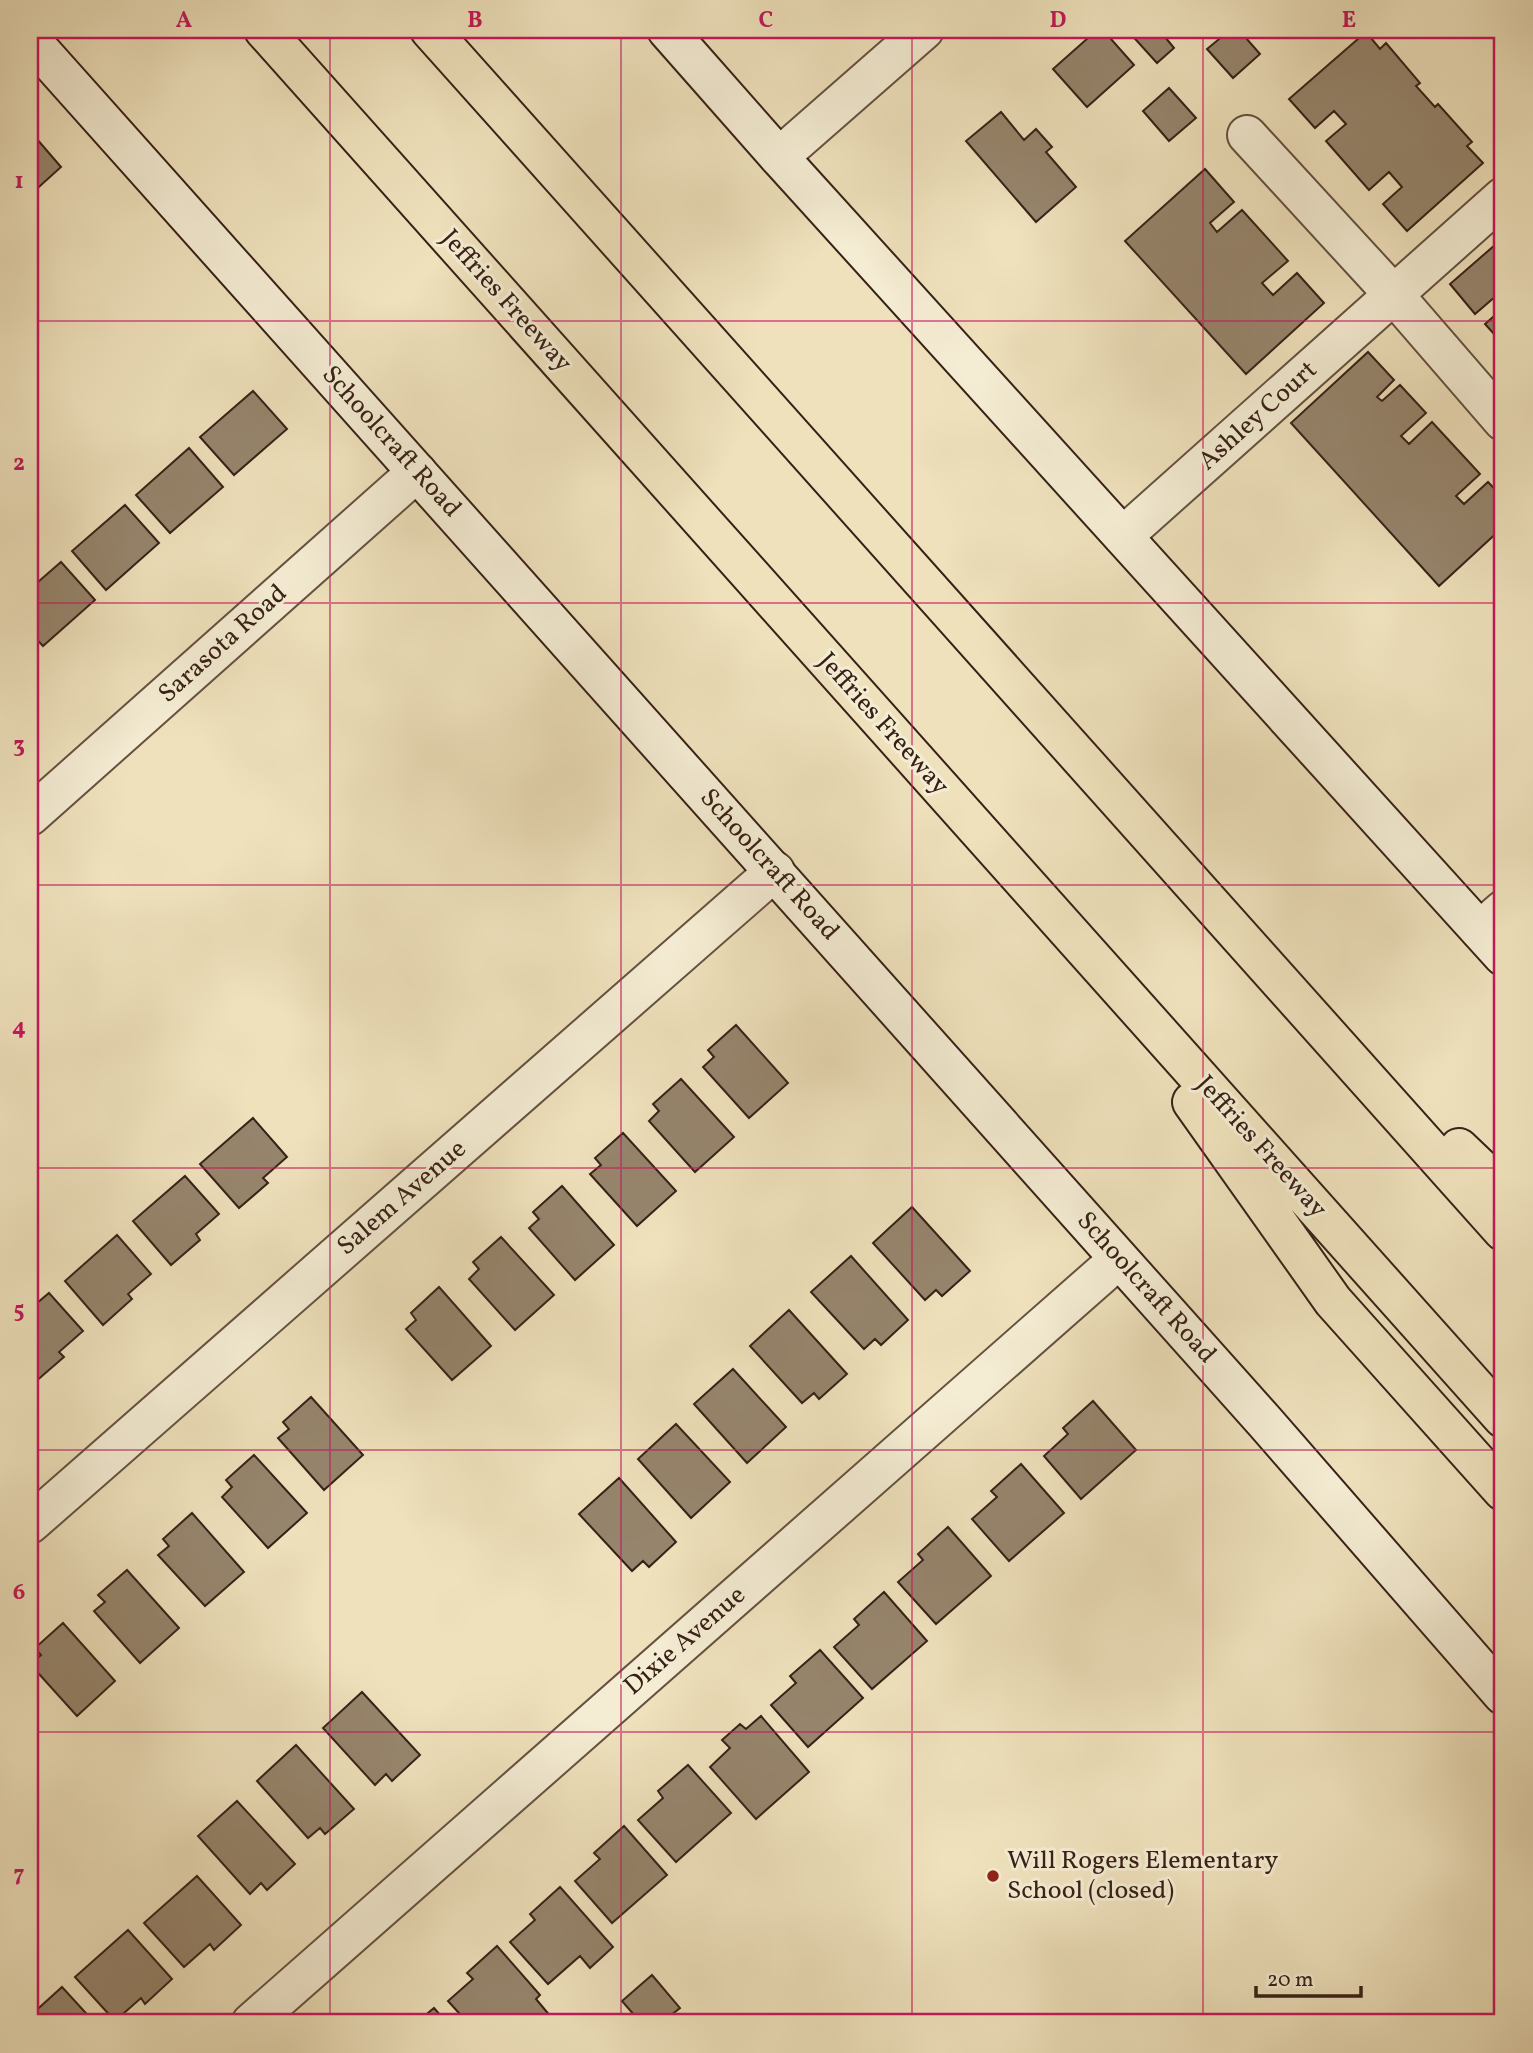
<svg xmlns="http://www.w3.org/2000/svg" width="1533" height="2053" viewBox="0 0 1533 2053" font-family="Vollkorn,serif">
	<rect width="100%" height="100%" fill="#eee1bc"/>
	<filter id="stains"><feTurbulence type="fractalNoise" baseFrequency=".00286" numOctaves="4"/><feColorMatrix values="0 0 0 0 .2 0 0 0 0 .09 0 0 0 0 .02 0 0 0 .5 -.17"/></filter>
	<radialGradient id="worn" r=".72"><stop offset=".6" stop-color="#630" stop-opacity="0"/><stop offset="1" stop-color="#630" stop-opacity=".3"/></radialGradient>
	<path fill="#96856d" stroke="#372117" stroke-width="2" d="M1097 30H1103L1134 65 1087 107 1053 69Z
		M1127 30H1173L1165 37 1174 48 1157 63Z
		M1230 30H1239L1260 54 1233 78 1207 49Z
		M1366 32 1380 49 1386 43 1420 83 1416 86 1435 107 1438 104 1472 142 1467 146 1483 163 1407 231 1383 204 1402 187 1389 172 1369 190 1326 141 1346 124 1334 111 1315 128 1289 99Z
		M1169 88 1196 118 1169 141 1143 111Z
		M1001 112 1024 140 1036 129 1052 147 1046 152 1076 187 1036 222 966 141Z
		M30 131 61 167 30 195Z
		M1205 169 1234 202 1210 223 1217 232 1242 210 1288 261 1262 283 1273 295 1297 273 1324 303 1246 374 1125 241Z
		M1503 238V305L1496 296 1475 314 1450 284Z
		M1503 308V344L1485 324Z
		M1368 352 1394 380 1377 397 1382 401 1400 385 1426 413 1401 436 1409 444 1432 422 1480 474 1456 496 1464 504 1488 482 1503 498V527L1439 586 1291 423Z
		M253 391 287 429 234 475 200 437Z
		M189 448 223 487 170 533 136 495Z
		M125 505 159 543 106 590 72 551Z
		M61 562 95 600 43 646 30 632V589Z
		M736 1025 788 1083 749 1118 703 1067 714 1057 708 1050Z
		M681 1079 734 1137 695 1172 649 1121 659 1111 653 1104Z
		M253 1118 287 1157 263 1178 268 1183 239 1208 200 1164Z
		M623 1133 676 1191 637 1226 590 1174 601 1165 595 1158Z
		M185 1176 219 1214 196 1234 200 1240 171 1265 133 1221Z
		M562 1186 614 1245 575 1280 529 1228 539 1219 533 1212Z
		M912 1207 970 1271 942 1296 936 1290 925 1300 873 1243Z
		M117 1235 151 1274 128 1294 132 1299 103 1325 65 1281Z
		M501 1237 554 1295 515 1330 469 1279 479 1269 473 1262Z
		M851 1256 908 1320 881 1345 875 1339 864 1349 811 1292Z
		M439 1287 491 1346 452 1380 406 1329 416 1320 411 1313Z
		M49 1293 83 1331 59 1352 64 1357 35 1382 30 1376V1309Z
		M789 1310 847 1374 819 1399 814 1393 802 1403 750 1346Z
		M733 1369 786 1427 747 1463 694 1404Z
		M311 1397 363 1455 324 1490 278 1438 289 1429 283 1422Z
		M1093 1401 1136 1450 1081 1499 1044 1456 1068 1434 1063 1428Z
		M676 1424 730 1482 691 1518 638 1459Z
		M254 1455 307 1513 268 1548 222 1497 232 1487 226 1480Z
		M1021 1464 1064 1513 1009 1561 972 1519 997 1497 991 1491Z
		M619 1478 676 1542 649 1567 643 1561 632 1571 579 1514Z
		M192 1513 244 1572 205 1606 158 1555 169 1546 163 1539Z
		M948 1527 991 1576 936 1624 898 1582 923 1560 918 1554Z
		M127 1570 179 1628 140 1663 94 1611 105 1602 98 1595Z
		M884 1592 927 1641 872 1689 834 1647 859 1625 854 1619Z
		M63 1623 115 1681 77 1716 30 1664 41 1655 35 1648Z
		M820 1650 863 1698 808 1747 771 1705 796 1683 790 1676Z
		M362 1692 420 1755 392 1781 386 1774 375 1785 323 1728Z
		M761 1716 809 1772 756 1819 710 1767 730 1748 722 1740 740 1724 746 1729Z
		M296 1745 354 1809 325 1834 320 1828 308 1838 257 1781Z
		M688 1765 731 1813 676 1862 638 1820 663 1798 658 1791Z
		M237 1801 295 1864 267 1890 261 1883 250 1894 198 1836Z
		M624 1826 667 1875 612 1923 575 1881 600 1859 594 1853Z
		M197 1876 241 1925 214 1950 210 1944 184 1967 144 1923Z
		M560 1887 613 1947 590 1968 580 1956 548 1984 510 1942 535 1920 530 1914Z
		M128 1930 172 1979 145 2004 141 1998 115 2021 75 1977Z
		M497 1946 540 1995 536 1999 551 2017 544 2023H520L515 2018 508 2023H468L448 2001 473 1979 467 1973Z
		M652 1975 680 2008 661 2023H641L622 2001Z
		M62 1987 95 2023H30V2016Z
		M434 2008 447 2023H416Z"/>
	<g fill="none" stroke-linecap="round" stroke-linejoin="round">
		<g stroke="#655140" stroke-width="42">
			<path id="minor" d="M1247 135 1394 295 1503 421
				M779 157 924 30
				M1123 536 1503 197
				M30 816 417 472
				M1480 930 1503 910
				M30 1524 775 871
				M251 2023 1119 1259"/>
		</g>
		<g stroke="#372117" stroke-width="42">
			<path id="secondary" d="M667 30 779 157 1503 956
				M30 39 1265 1422 1503 1695"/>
		</g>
		<g stroke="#372117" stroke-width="42">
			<path id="motorway" d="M264 30 1503 1418
				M430 30C790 428 1148 828 1503 1231
				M1192 1102 1333 1301 1503 1491
				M1459 1148 1503 1190"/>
		</g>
		<use href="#minor" stroke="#f4ecd3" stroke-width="38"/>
		<use href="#secondary" stroke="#f4ecd3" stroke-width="38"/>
		<use href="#motorway" stroke="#eee1bc" stroke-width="38"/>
	</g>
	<path fill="none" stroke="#c2185b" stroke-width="2" stroke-opacity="0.55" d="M330 30V2023M621 30V2023M912 30V2023M1203 30V2023M30 321H1503M30 603H1503M30 885H1503M30 1168H1503M30 1450H1503M30 1732H1503"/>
	<circle fill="#8f2418" stroke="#f4ecd3" stroke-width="2.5" cx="993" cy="1876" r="7"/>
	<g text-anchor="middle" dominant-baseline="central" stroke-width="6" stroke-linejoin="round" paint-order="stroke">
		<g font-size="26" fill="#372117" stroke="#f4ecd3">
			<text transform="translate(506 301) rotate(48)">Jeffries Freeway</text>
			<text transform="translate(1258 416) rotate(-42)">Ashley Court</text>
			<text transform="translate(391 442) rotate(48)">Schoolcraft Road</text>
			<text transform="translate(223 644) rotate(-42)">Sarasota Road</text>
			<text transform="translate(883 724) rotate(48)">Jeffries Freeway</text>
			<text transform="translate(769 865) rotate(48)">Schoolcraft Road</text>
			<text transform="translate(1261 1147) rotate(48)">Jeffries Freeway</text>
			<text transform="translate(402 1198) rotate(-41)">Salem Avenue</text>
			<text transform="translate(1146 1288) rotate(48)">Schoolcraft Road</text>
			<text transform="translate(685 1641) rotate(-41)">Dixie Avenue</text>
		</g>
		<g font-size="26" fill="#372117" stroke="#f4ecd3" text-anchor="start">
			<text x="1007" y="1861">Will Rogers Elementary<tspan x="1007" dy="30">School (closed)</tspan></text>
		</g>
	</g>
	<rect width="1533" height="2053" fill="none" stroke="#eee1bc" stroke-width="77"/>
	<path d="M1256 1986v10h105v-10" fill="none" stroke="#372117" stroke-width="3.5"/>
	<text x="1267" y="1986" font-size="21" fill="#372117" stroke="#f4ecd3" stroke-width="5" paint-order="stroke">20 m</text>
	<rect x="38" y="38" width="1456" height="1976" fill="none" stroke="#c2185b" stroke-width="2.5"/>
	<g font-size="23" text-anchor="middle" font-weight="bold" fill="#c2185b">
		<text x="184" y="27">A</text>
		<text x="475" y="27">B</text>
		<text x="766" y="27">C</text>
		<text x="1058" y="27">D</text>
		<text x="1349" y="27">E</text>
		<text x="19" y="188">1</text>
		<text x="19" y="470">2</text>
		<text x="19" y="752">3</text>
		<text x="19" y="1034">4</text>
		<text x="19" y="1317">5</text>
		<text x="19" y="1599">6</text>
		<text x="19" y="1881">7</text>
	</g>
	<rect width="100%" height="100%" filter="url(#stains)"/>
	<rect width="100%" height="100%" fill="url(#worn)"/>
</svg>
